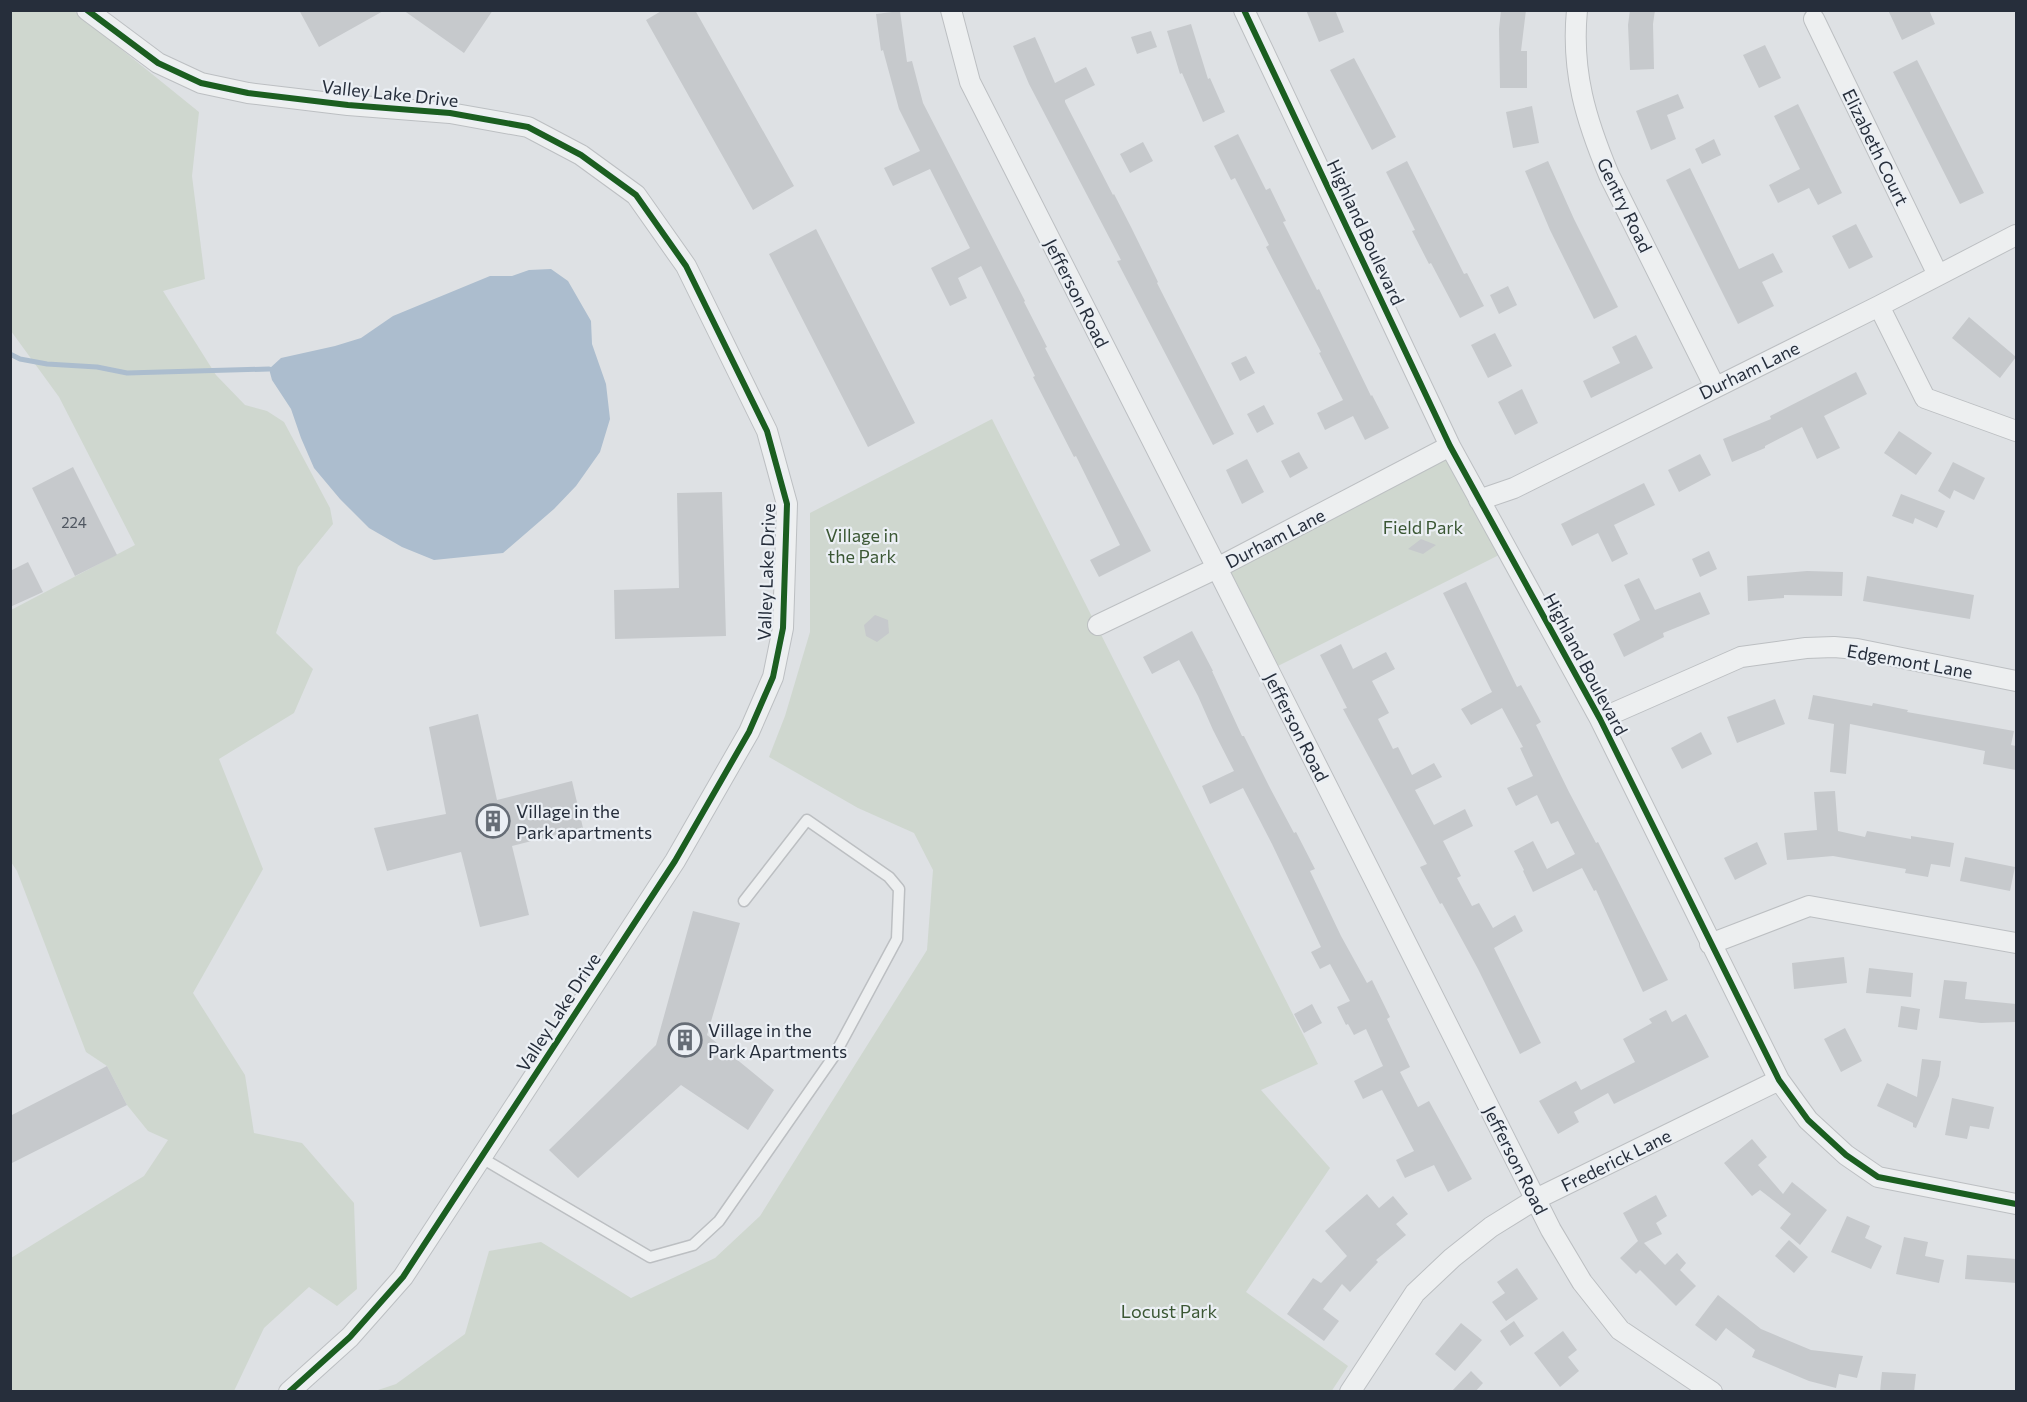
<svg xmlns="http://www.w3.org/2000/svg" width="2027" height="1402" viewBox="0 0 2027 1402" font-family="Commissioner,sans-serif">
	<rect width="100%" height="100%" fill="#dee1e4"/>
	<path fill="#cfd7cf" d="M10 11H74L199 112 192 176 205 279 163 291 216 375 245 405 267 411 284 422 330 508 333 524 298 567 276 633 313 669 294 713 219 759 263 869 193 993 245 1075 254 1133 302 1143 354 1203 357 1289 337 1306 309 1287 264 1328 234 1391H11V1258L144 1176 168 1140 148 1131 127 1105 107 1066 86 1052 17 871 11 862V610L135 545 59 397 11 331Z
		M992 419 1318 1064 1261 1090 1330 1168 1246 1292 1348 1366 1331 1392H372L396 1384 465 1334 489 1251 541 1242 631 1298 715 1258 760 1216 927 950 933 870 914 833 858 808 769 757 785 716 810 632V513Z
		M1450 446 1507 551 1268 671 1217 568Z"/>
	<path fill="#acbdce" d="M551 269 568 281 591 321 592 344 606 384 610 419 600 452 576 486 554 509 503 553 434 560 402 547 369 528 340 499 314 468 301 438 291 409 272 380 269 369 281 358 335 346 361 338 393 316 490 276H512L529 270Z"/>
	<g fill="none" stroke-linecap="round" stroke-linejoin="round">
		<path stroke="#acbdce" stroke-width="5" d="M10 354 20 359 47 364 97 367 127 373 269 369"/>
	</g>
	<path fill="#c6c9cc" d="M299 10H385L319 47Z
		M403 10H493L464 53Z
		M663 10H695L794 186 753 210 646 20Z
		M1306 10H1335L1344 32 1319 42Z
		M1501 10H1526L1521 51H1527V88H1500L1499 29Z
		M1630 10H1655L1653 24 1654 69 1630 70 1628 25Z
		M1888 10H1929L1935 24 1902 40Z
		M900 11 907 62 912 61 923 103 1025 301 1024 302 1047 347 1045 348 1151 551 1099 577 1090 560 1120 545 1076 456 1074 457 1033 377 1035 376 981 266 958 278 967 298 950 306 931 268 970 248 930 169 893 186 884 168 920 151 899 109 883 50 881 51 876 14Z
		M1191 24 1208 79 1210 78 1225 112 1203 122 1182 73 1180 74 1167 31Z
		M1151 31 1157 47 1137 54 1131 37Z
		M1035 37 1055 83 1086 67 1095 85 1065 100V102L1113 195 1114 194 1131 227 1158 282 1157 283 1234 434 1213 445 1117 261 1121 260 1029 84 1013 46Z
		M1765 45 1781 78 1759 88 1743 55Z
		M1354 58 1396 137 1372 150 1330 70Z
		M1917 60 1984 193 1960 204 1893 72Z
		M1678 94 1684 108 1667 115 1676 139 1651 150 1636 111Z
		M1798 104 1842 193 1818 205 1809 188 1778 203 1769 185 1800 169 1774 116Z
		M1532 106 1539 143 1513 148 1506 112Z
		M1238 134 1266 190 1270 188 1286 221 1283 222 1317 290 1319 289 1371 396 1372 395 1389 428 1365 440 1353 416 1325 430 1317 413 1343 400 1319 353 1321 352 1266 247 1269 245 1235 178 1231 180 1214 146Z
		M1714 139 1721 155 1702 164 1695 149Z
		M1143 142 1153 161 1130 173 1120 154Z
		M1407 161 1464 274 1467 273 1484 306 1460 318 1431 263 1429 264 1412 231 1415 230 1386 172Z
		M1548 161 1574 219 1618 307 1594 319 1550 230 1525 171Z
		M1690 168 1739 269 1773 253 1783 272 1762 282 1774 306 1738 324 1666 180Z
		M1856 224 1873 257 1849 269 1832 236Z
		M816 229 915 423 868 447 769 254Z
		M1508 286 1517 305 1499 314 1490 295Z
		M1969 317 2016 357 2000 378 1952 338Z
		M1495 333 1512 366 1488 378 1471 345Z
		M1636 335 1653 368 1591 398 1583 381 1620 363 1612 347Z
		M1246 356 1255 373 1240 381 1231 363Z
		M1856 372 1867 394 1824 416 1840 448 1817 459 1802 427 1765 446V448L1732 462 1723 439 1771 419 1770 416Z
		M1522 389 1538 423 1515 435 1498 402Z
		M1264 405 1274 424 1257 433 1247 414Z
		M1899 431 1932 453 1916 475 1884 453Z
		M1299 452 1308 468 1290 478 1281 461Z
		M1700 454 1711 475 1679 492 1668 470Z
		M1247 459 1264 492 1242 504 1226 470Z
		M1953 462 1985 478 1974 500 1954 490 1950 499 1938 491Z
		M73 467 117 555 75 576 32 488Z
		M1644 483 1655 505 1614 525 1628 554 1612 562 1598 533 1572 546 1561 524Z
		M722 492 726 636 615 639 614 590 679 588 677 493Z
		M1901 494 1945 511 1937 528 1915 518 1913 524 1892 516Z
		M1421 539 1436 545 1423 554 1408 549Z
		M1709 551 1717 569 1700 577 1692 559Z
		M28 562 43 592 10 607V571Z
		M1807 571 1843 572 1842 596 1784 595V598L1748 601 1747 576Z
		M1867 576 1974 595 1970 619 1863 601Z
		M1639 578 1655 610 1700 592 1710 614 1663 633 1664 637 1624 657 1613 634 1640 620 1624 585Z
		M1466 582 1517 687 1521 685 1541 722 1536 725 1569 792 1596 843 1598 842 1616 877 1668 980 1643 992 1596 890 1594 891 1582 868 1533 892 1523 871 1524 870 1514 851 1533 841 1547 869 1575 854 1558 821 1551 824 1537 795 1516 806 1507 788 1533 776 1520 748 1523 747 1502 708 1471 725 1461 709 1492 692 1443 593Z
		M875 615 888 620 889 633 877 642 866 636 864 625Z
		M1192 631 1213 671H1212L1242 736H1244L1269 786 1294 833 1296 832 1315 869 1310 871 1341 936 1367 983 1372 980 1390 1017 1387 1019 1410 1067 1400 1072 1418 1107 1429 1101 1472 1179 1448 1192 1434 1165 1405 1178 1396 1160 1414 1151 1382 1090 1363 1099 1354 1081 1383 1066 1366 1029 1354 1035 1348 1024 1346 1025 1337 1007 1350 1001 1330 964 1320 969 1311 952 1321 947 1272 844 1243 788 1210 804 1202 786 1234 771 1213 730 1198 696 1179 660 1152 674 1143 657Z
		M1341 644 1353 669 1386 652 1395 669 1372 681 1389 713 1378 719 1393 749 1398 747 1412 775 1434 763 1442 777 1415 790 1434 825 1465 809 1473 826 1443 841 1461 876 1457 878 1472 906 1479 903 1493 928 1515 915 1523 931 1494 948 1541 1043 1520 1054 1478 969 1442 903 1440 904 1420 867 1427 864 1343 709 1347 708 1320 655Z
		M1813 695 1872 706 1873 703 1908 710 1907 712 2014 731 2011 745 2016 746V770L1983 764 1985 751 1850 724 1846 774 1830 772 1834 724 1808 719Z
		M1775 699 1785 724 1737 743 1727 717Z
		M478 714 497 800 572 781 583 828 512 846 529 915 480 927 461 852 387 871 374 828 446 814 429 727Z
		M1701 732 1712 754 1682 769 1671 748Z
		M1835 791 1838 831 1865 837 1867 831 1911 839V836L1954 843 1950 867 1931 864 1928 877 1905 873 1906 869 1833 856 1787 860 1784 833 1817 830 1814 792Z
		M1757 842 1767 864 1735 880 1724 858Z
		M1965 857 2015 867 2010 891 1960 881Z
		M693 911 740 923 707 1035 774 1090 748 1130 681 1085 578 1178 549 1150 656 1045Z
		M1844 957 1847 983 1794 989 1792 963Z
		M1869 968 1913 973 1911 997 1866 993Z
		M1944 980 1967 982 1965 999 2016 1004V1022L1981 1023 1939 1018Z
		M1312 1004 1322 1023 1304 1033 1294 1014Z
		M1901 1006 1920 1009 1917 1030 1898 1027Z
		M1666 1010 1672 1022 1686 1014 1709 1057 1614 1104 1608 1093 1574 1112 1579 1122 1558 1134 1539 1101 1576 1081 1581 1090 1635 1062 1623 1039 1652 1023 1649 1019Z
		M1845 1028 1862 1061 1841 1072 1824 1039Z
		M1922 1059 1941 1061 1939 1076 1916 1128 1913 1127V1123L1877 1106 1887 1083 1917 1097Z
		M107 1066 127 1105 10 1164V1116Z
		M1952 1098 1994 1107 1989 1129 1970 1126 1967 1139 1945 1135Z
		M1752 1139 1767 1157 1758 1165 1783 1194 1792 1182 1827 1210 1800 1245 1780 1228 1791 1214 1760 1190 1752 1196 1724 1163Z
		M1367 1194 1379 1208 1393 1196 1408 1214 1396 1224 1406 1235 1376 1260 1378 1262 1350 1292 1342 1284 1323 1309 1339 1321 1324 1341 1287 1314 1313 1278 1321 1283 1347 1256 1325 1231Z
		M1656 1195 1667 1216 1656 1223 1662 1234 1644 1243 1665 1265 1677 1253 1686 1263 1680 1270 1696 1286 1676 1306 1640 1270 1636 1274 1620 1258 1638 1241 1623 1213Z
		M1847 1216 1870 1226 1865 1238 1882 1246 1871 1269 1831 1252Z
		M1904 1237 1928 1242 1925 1256 1944 1260 1939 1283 1896 1274Z
		M1789 1240 1808 1257 1794 1273 1775 1256Z
		M1967 1255 2016 1259V1283L1965 1279Z
		M1517 1268 1538 1299 1506 1321 1492 1302 1505 1293 1497 1282Z
		M1718 1295 1761 1329 1811 1350 1863 1356 1857 1378 1839 1374 1836 1388 1809 1381 1752 1357 1755 1350 1726 1328 1716 1341 1695 1325Z
		M1514 1321 1524 1336 1510 1346 1500 1331Z
		M1461 1323 1482 1340 1455 1371 1435 1354Z
		M1563 1331 1577 1350 1568 1357 1579 1371 1560 1387 1534 1353Z
		M1471 1371 1483 1383 1475 1392H1451Z
		M1882 1372 1916 1374 1914 1392H1880Z"/>
	<g fill="none" stroke-linecap="round" stroke-linejoin="round">
		<g stroke="#bcbfc2" stroke-width="13">
			<path id="lane" d="M480 1157 650 1257 693 1245 719 1221 834 1056 897 939 899 889 889 877 807 820 744 901"/>
		</g>
		<g stroke="#bcbfc2" stroke-width="22">
			<path id="street" d="M87 10 158 63 201 83 248 93 348 105 450 113 528 127 581 155 636 195 686 266 767 431 787 504 783 628 773 677 749 732 675 861 403 1277 350 1337 289 1392
				M951 10 970 82 1217 568 1551 1230 1582 1282 1620 1330 1712 1392
				M1244 10 1450 446 1600 719 1779 1080 1808 1120 1846 1155 1878 1177 2016 1204
				M1577 10C1571 72 1586 120 1609 175L1715 387
				M1814 19 1938 275
				M1879 306 1925 398 2016 431
				M1479 500 1514 488 1879 306 2016 235
				M1098 625 1217 568 1450 446
				M1600 719 1741 657 1806 648 1834 647 1857 649 2016 681
				M1710 944 1809 906 2016 943
				M1350 1392 1415 1293 1452 1258 1491 1227 1536 1199 1779 1080"/>
		</g>
		<use href="#lane" stroke="#edeff0" stroke-width="10"/>
		<use href="#street" stroke="#edeff0" stroke-width="20"/>
		<g stroke="#ebeff4" stroke-width="10">
			<path id="cycleway" d="M87 10 158 63 201 83 248 93 348 105 450 113 528 127 581 155 636 195 686 266 767 431 787 504 783 628 773 677 749 732 675 861 403 1277 350 1337 289 1392
				M1244 10 1450 446 1600 719 1779 1080 1808 1120 1846 1155 1878 1177 2016 1204"/>
		</g>
		<use href="#cycleway" stroke="#1b5e20" stroke-width="6"/>
	</g>
	<defs>
		<g id="building-ring" transform="scale(1.725)"><circle r="9.5" fill="#ebeff4" stroke="#666d76" stroke-width="1.5"/><path d="M-4-6H4V6H1V3H-1V6H-4ZM-2.5-4.3h1.7v1.8h-1.7ZM.8-4.3h1.7v1.8H.8ZM-2.5-1h1.7V.8h-1.7ZM.8-1h1.7V.8H.8Z" fill="#666d76"/></g>
	</defs>
	<g fill-rule="evenodd">
		<use href="#building-ring" x="493" y="821"/>
		<use href="#building-ring" x="685" y="1040"/>
	</g>
	<g text-anchor="middle" dominant-baseline="central" stroke-width="4.5" stroke-linejoin="round" paint-order="stroke">
		<g font-size="15" fill="#4f5660">
			<text x="74" y="522">224</text>
		</g>
		<g font-size="18" fill="#262e3b" stroke="#ebeff4">
			<text transform="translate(390 93) rotate(6)">Valley Lake Drive</text>
			<text transform="translate(1876 147) rotate(64)">Elizabeth Court</text>
			<text transform="translate(1625 205) rotate(64)">Gentry Road</text>
			<text transform="translate(1366 232) rotate(65)">Highland Boulevard</text>
			<text transform="translate(1077 293) rotate(63)">Jefferson Road</text>
			<text transform="translate(1749 370) rotate(-26)">Durham Lane</text>
			<text transform="translate(1275 538) rotate(-27)">Durham Lane</text>
			<text transform="translate(766 572) rotate(-88)">Valley Lake Drive</text>
			<text transform="translate(1910 661) rotate(10)">Edgemont Lane</text>
			<text transform="translate(1586 664) rotate(62)">Highland Boulevard</text>
			<text transform="translate(1297 727) rotate(63)">Jefferson Road</text>
			<text transform="translate(558 1012) rotate(-57)">Valley Lake Drive</text>
			<text transform="translate(1516 1160) rotate(63)">Jefferson Road</text>
			<text transform="translate(1616 1160) rotate(-26)">Frederick Lane</text>
		</g>
		<g font-size="18" fill="#3b5734" stroke="#ebeff4">
			<text x="1423" y="527">Field Park</text>
			<text x="862" y="535">Village in<tspan x="862" dy="21">the Park</tspan></text>
			<text x="1169" y="1311">Locust Park</text>
		</g>
		<g font-size="18" fill="#262e3b" stroke="#ebeff4" text-anchor="start">
			<text x="516" y="811">Village in the<tspan x="516" dy="21">Park apartments</tspan></text>
			<text x="708" y="1030">Village in the<tspan x="708" dy="21">Park Apartments</tspan></text>
		</g>
	</g>
	<rect width="2027" height="1402" fill="none" stroke="#262e3b" stroke-width="24"/>
</svg>
